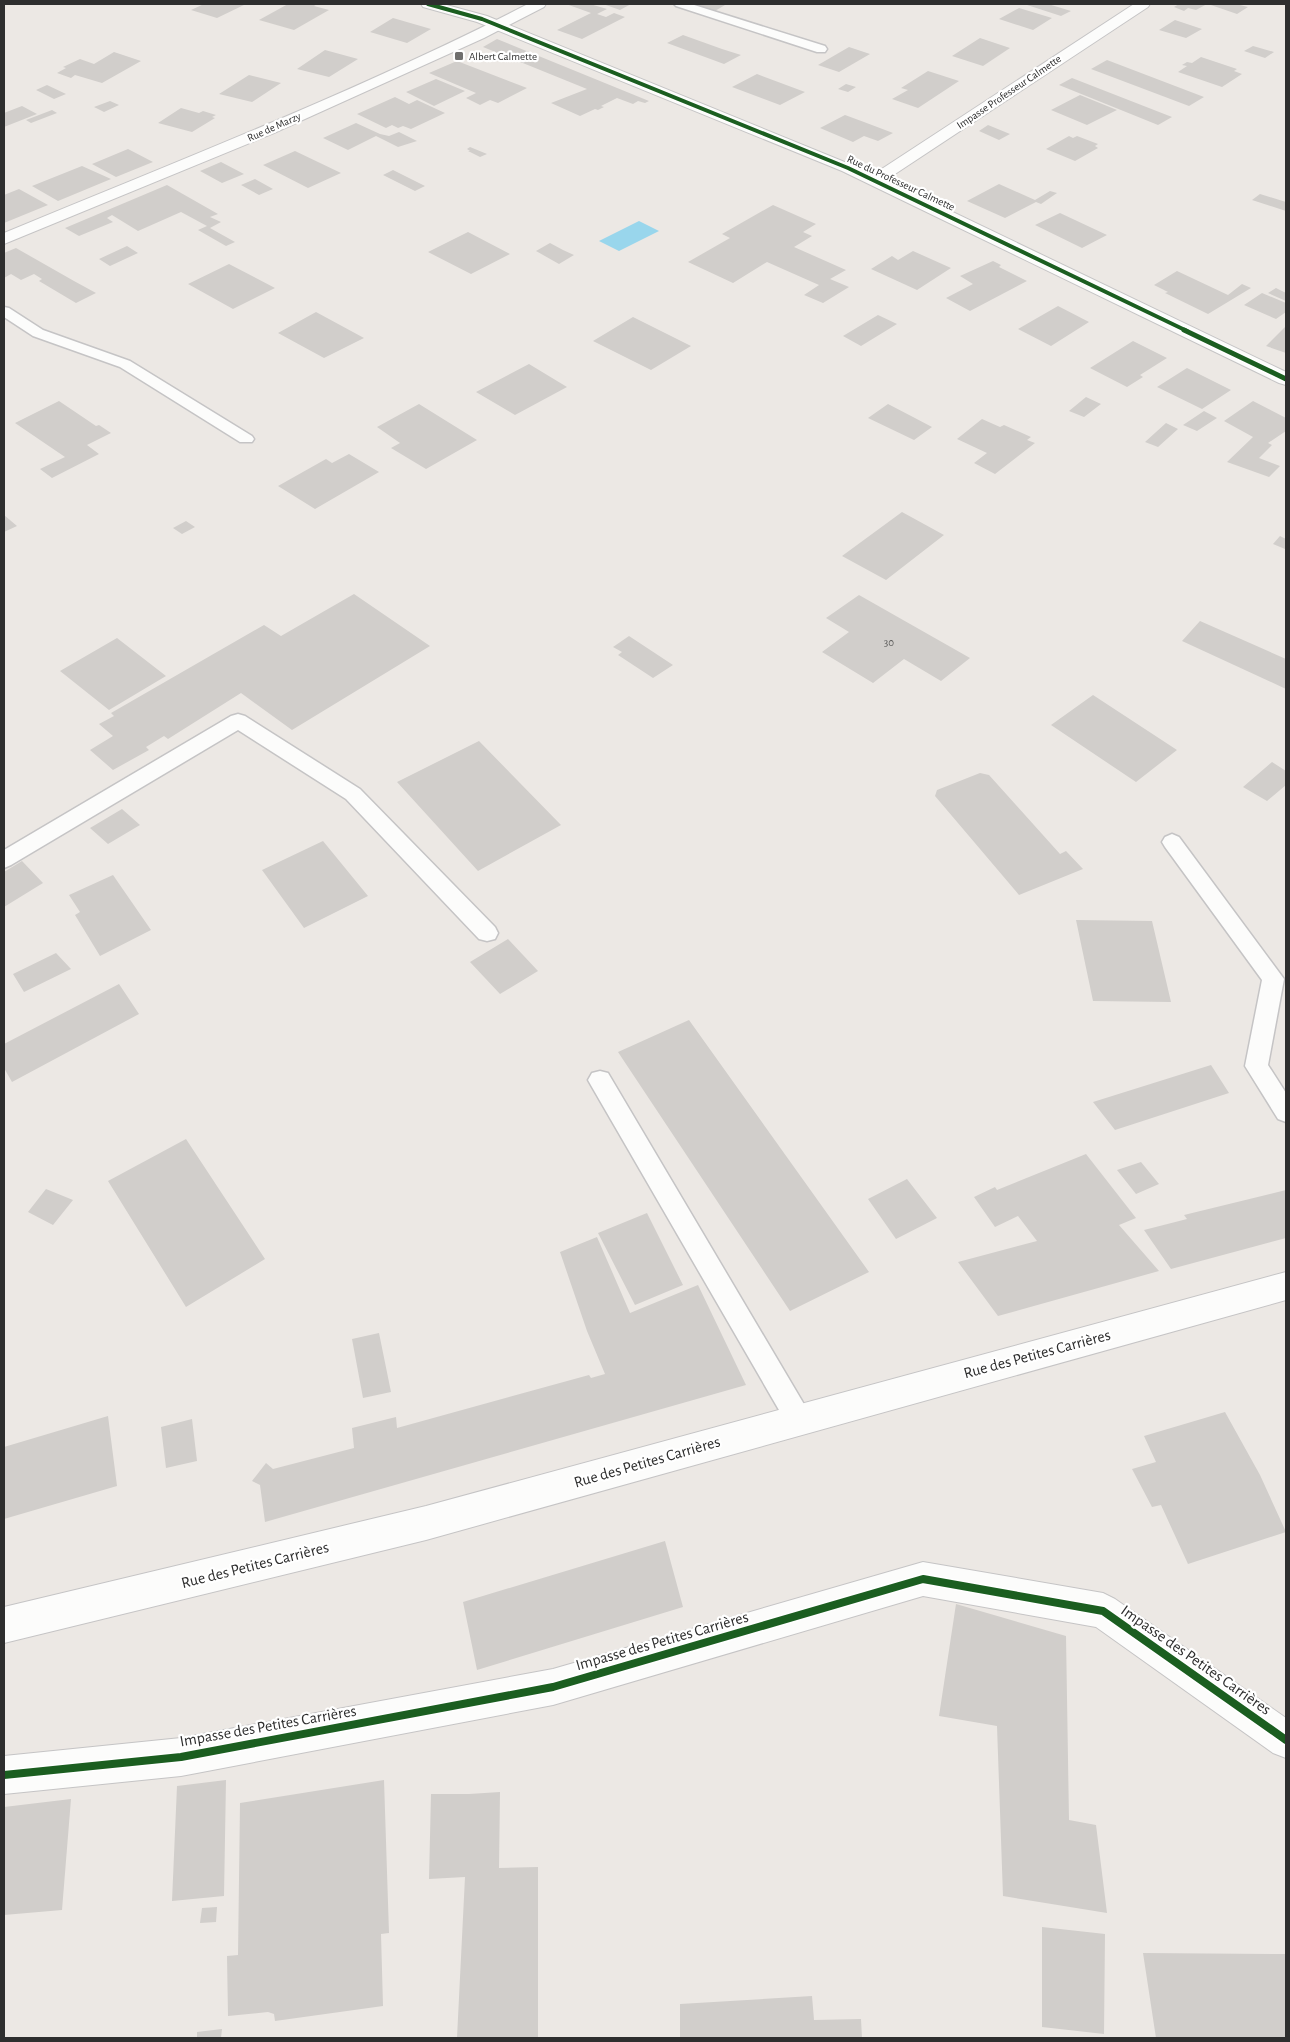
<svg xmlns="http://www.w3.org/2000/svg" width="1290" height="2042" viewBox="0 0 1290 2042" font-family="'Alegreya Sans',sans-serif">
	<rect width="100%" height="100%" fill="#ece8e4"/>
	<path fill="#99d6ec" d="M639 221 659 231 619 251 599 241Z"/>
	<path fill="#d1cecb" d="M204 4H246L217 18 191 10Z
		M288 4H317L314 6 329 10 294 30 259 20Z
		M566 4H590L607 9 597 14 606 17 614 13 625 17 582 39 557 30 591 13Z
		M603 4H631L620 10Z
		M694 4H719L725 5 715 11Z
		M1024 4H1048L1071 11 1061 16Z
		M1179 4H1207L1196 10 1188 8 1184 11 1174 7Z
		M1208 4H1236L1248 7 1237 14Z
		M1019 8 1052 18 1033 30 999 19Z
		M393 18 431 29 407 43 370 32Z
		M1175 20 1202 29 1186 38 1159 30Z
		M683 35 722 49 741 55 724 64 667 43Z
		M980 38 1010 48 983 66 952 56Z
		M497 39 649 101 645 103 638 101 633 104 617 98 601 106 604 107 598 110 595 109 580 116 551 103 587 89 483 47Z
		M1253 46 1274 52 1265 58 1244 51Z
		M849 47 870 54 839 72 818 65Z
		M325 50 358 59 329 77 297 69Z
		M114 52 141 61 102 83 75 75 71 78 57 73 66 68 63 67 80 59 94 64Z
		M1201 57 1237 69 1234 71 1242 74 1222 87 1178 72 1187 66 1182 65 1187 62 1192 63Z
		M1107 60 1204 97 1189 106 1091 69Z
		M457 61 527 88 498 103 490 100 480 105 466 98 476 93 429 73Z
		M928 71 959 81 918 108 892 99 908 90 901 88Z
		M757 74 805 92 780 105 732 87Z
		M249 75 281 83 252 102 219 94Z
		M1072 78 1172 117 1158 125 1059 85Z
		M436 79 465 91 434 106 406 92Z
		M846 84 856 87 848 92 838 89Z
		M47 85 66 94 54 99 36 90Z
		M1080 95 1117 110 1087 125 1051 110Z
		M395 97 409 104 417 100 445 113 411 129 403 126 398 128 392 125 386 128 357 114Z
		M110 101 119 105 104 112 94 107Z
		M22 106 37 114 4 127V113Z
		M181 108 199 113 203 111 216 115 212 117 215 118 192 132 158 123Z
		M52 110 57 113 31 123 26 120Z
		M845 115 864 122 893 133 878 141 864 136 853 142 820 128Z
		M356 123 380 134 389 136 399 132 417 141 398 147 376 136 348 150 323 138Z
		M988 125 1010 134 999 140 979 131Z
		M1069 136 1073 138 1077 136 1098 144 1095 146 1098 148 1075 161 1046 149Z
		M470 147 487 154 480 157 468 151H470L467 149Z
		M128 149 153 162 116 177 92 164Z
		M295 151 341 173 308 188 263 165Z
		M221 162 244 174 222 183 200 171Z
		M82 166 111 179 58 201 32 186Z
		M393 170 425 186 415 191 383 175Z
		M255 179 273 189 259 195 241 185Z
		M999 184 1035 200 1050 191 1057 193 1041 204 1036 202 1005 218 967 201Z
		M167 185 218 214 210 217 221 222 210 228 235 242 226 246 198 230 207 226 181 212 138 231 112 215 107 218 113 222 79 236 65 228Z
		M19 189 48 205 4 223V195Z
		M1260 194 1286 202V211L1252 200Z
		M773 205 816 224 803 232 812 236 794 247 846 270 830 279 849 287 823 303 804 295 819 285 767 262 733 283 688 262 730 238 722 234Z
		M1060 213 1107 235 1082 248 1035 225Z
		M468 232 510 254 471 274 428 252Z
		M550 243 563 250 574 255 559 264 536 251Z
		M127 246 138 253 110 266 99 259Z
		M16 248 74 281 96 293 76 303 39 281 42 279 34 274 21 280 11 274 4 278V253Z
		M913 251 951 268 917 290 871 269 892 256 898 260Z
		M993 261 1001 265 999 267 1027 281 970 311 946 298 973 284 960 276Z
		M229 264 275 288 233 309 188 284Z
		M1177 271 1228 295 1242 284 1251 288 1208 314 1165 293 1168 292 1154 285Z
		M1276 288 1286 293V301L1268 293Z
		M1262 293 1286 303V312L1276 319 1244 305Z
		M1058 306 1089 322 1051 346 1018 329Z
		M316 312 364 338 324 358 278 333Z
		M878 315 897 324 861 346 843 336Z
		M633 317 691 346 651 370 593 341Z
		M1286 326V353L1266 346Z
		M1133 341 1167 358 1140 375 1143 377 1127 387 1090 368Z
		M529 364 567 387 515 415 476 392Z
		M1187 368 1231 390 1202 409 1157 387Z
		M1086 397 1101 404 1084 417 1069 411Z
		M59 401 96 426 99 425 111 433 87 445 99 454 52 478 40 469 65 457 15 423Z
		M1253 401 1286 418V431L1268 443 1272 445 1259 458 1280 466 1269 477 1227 462 1253 437 1224 421Z
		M419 404 477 440 426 469 391 448 400 443 377 427Z
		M888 404 913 417 932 427 914 440 868 418Z
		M1204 411 1217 418 1197 431 1183 425Z
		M982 419 1000 427 1004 425 1031 437 1027 440 1035 443 995 474 974 463 987 453 957 439Z
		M1166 423 1178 429 1158 447 1145 442Z
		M349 454 379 472 315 509 278 486 326 459 332 463Z
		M902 512 944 535 886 580 842 556Z
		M4 515 17 526 4 532Z
		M186 521 195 527 182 534 173 528Z
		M1280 536 1286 539 1285 549 1273 544Z
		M354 594 430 646 292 730 241 693 168 739 164 736 146 747 149 750 113 770 90 750 113 736 99 724 114 716 111 713 264 625 281 636Z
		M859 595 970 658 941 681 904 659 873 683 822 652 849 632 826 618Z
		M1200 621 1286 659V689L1182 641Z
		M629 636 673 665 653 678 618 655 622 652 613 647Z
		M117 638 166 676 109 710 60 671Z
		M1093 695 1177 750 1136 782 1051 725Z
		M479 741 561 825 478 871 397 782Z
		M1272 762 1286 771V785L1267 801 1243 787Z
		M980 773 989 775 1060 854 1066 851 1083 869 1019 895 935 796 937 790Z
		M122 809 140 825 108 844 90 828Z
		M323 841 368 896 304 928 262 870Z
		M22 861 43 883 4 907V872Z
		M113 875 151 930 100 956 75 915 80 912 69 895Z
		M1076 920 1152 921 1171 1002 1093 1001Z
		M508 939 538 971 500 994 470 962Z
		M56 953 71 969 24 992 13 974Z
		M119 984 139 1014 12 1082 4 1068V1044Z
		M689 1020 869 1272 790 1311 618 1052Z
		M1211 1065 1229 1093 1115 1130 1093 1102Z
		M186 1139 265 1259 186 1307 108 1181Z
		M1086 1154 1136 1218 1119 1225 1159 1271 998 1316 958 1262 1037 1241 1018 1216 995 1227 974 1197 995 1187 997 1190Z
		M1141 1162 1159 1184 1136 1194 1117 1170Z
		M907 1179 937 1218 896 1239 868 1199Z
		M46 1189 73 1200 53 1225 28 1212Z
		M1286 1190V1238L1171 1269 1144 1230 1187 1219 1184 1215Z
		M647 1213 683 1285 635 1305 598 1233Z
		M597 1237 630 1313 698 1285 746 1385 265 1522 260 1485 252 1481 266 1463 273 1469 354 1448 352 1428 396 1417 397 1428 589 1375 591 1378 605 1374 587 1331 560 1252Z
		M379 1333 391 1392 363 1398 352 1339Z
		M1225 1412 1260 1475 1286 1532 1188 1564 1161 1505 1152 1507 1132 1469 1156 1462 1144 1436Z
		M108 1416 117 1486 4 1519V1447Z
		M192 1419 197 1461 166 1468 161 1427Z
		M665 1541 683 1607 477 1670 463 1602Z
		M956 1604 1066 1636 1069 1820 1096 1825 1107 1913 1003 1896 997 1726 939 1716Z
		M226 1780 224 1896 172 1901 177 1786Z
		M384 1780 389 1933 381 1934 383 2006 275 2021 274 2014 268 2012 228 2016 227 1956 238 1955 240 1803Z
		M500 1792 499 1868 538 1867V2038H457L465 1877 429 1879 431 1794H469Z
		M71 1799 62 1910 4 1915V1807Z
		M217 1907 216 1922 200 1923 202 1908Z
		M1042 1927 1105 1934 1104 2034 1042 2027Z
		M1143 1953 1286 1954V2038H1156Z
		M812 1996 814 2020 861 2019 862 2038H680V2004Z
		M222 2029 221 2038H197V2032Z"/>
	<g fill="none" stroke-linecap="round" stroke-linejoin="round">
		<g stroke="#c5c4c5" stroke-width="3">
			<path id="lane" d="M674 4H691L825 46 827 49 825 52H817L676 6Z
				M4 307 9 308 43 330 130 361 252 436 254 439 252 442H240L120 367 33 336 4 317Z
				M238 714 245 716 360 789 495 927 498 933 495 939 487 941 479 939 346 799 238 730 11 865 4 868V850L231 716Z
				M1172 834 1179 837 1284 979 1268 1065 1286 1093V1122L1278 1119 1245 1066 1262 980 1165 847 1162 842 1165 837Z
				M600 1071 608 1073 808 1411 812 1420 808 1429 799 1433 790 1429 592 1087 588 1080 592 1073Z"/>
		</g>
		<g stroke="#c5c4c5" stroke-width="2">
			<path id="street" d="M421 4H443L487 16 874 174 1134 4H1150L1148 7 886 180 1286 372V385L1279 383 842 171 477 22 423 7Z
				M1286 1272V1300L426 1540 4 1643V1607L426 1506Z
				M923 1562 1103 1593 1115 1599 1286 1718V1758L1273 1753 1096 1627 923 1596 553 1705 181 1776 4 1794V1756L181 1738 553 1669Z"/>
		</g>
		<g stroke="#c5c4c5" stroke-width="2">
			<path id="secondary" d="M528 4H546L544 7 484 38 274 133 4 244V233C180 160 359 91 528 4Z"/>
		</g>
		<use href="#lane" fill="#fcfcfb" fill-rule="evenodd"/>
		<use href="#street" fill="#fcfcfb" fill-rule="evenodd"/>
		<use href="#secondary" fill="#fcfcfb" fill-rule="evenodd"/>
		<g stroke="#fff" stroke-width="5.5">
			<path id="cycleway-far2" d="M428 4 482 19 848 168 1187 331"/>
		</g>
		<g stroke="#fff" stroke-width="8">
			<path id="cycleway-far1" d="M1184 330 1286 379"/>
		</g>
		<g stroke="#fff" stroke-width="11">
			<path id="cycleway" d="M4 1775 181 1757 553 1687 923 1579 1103 1611 1286 1740"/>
		</g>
		<use href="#cycleway-far2" stroke="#1b5e20" stroke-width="4"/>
		<use href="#cycleway-far1" stroke="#1b5e20" stroke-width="5"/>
		<use href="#cycleway" stroke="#1b5e20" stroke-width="8"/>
	</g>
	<rect fill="#706f6e" stroke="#fff" stroke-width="2" x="454" y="51" width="10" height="10" rx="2.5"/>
	<g text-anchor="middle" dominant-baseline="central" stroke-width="4.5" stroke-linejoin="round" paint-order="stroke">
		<g font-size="11" fill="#2e2e2e" stroke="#fff" text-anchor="start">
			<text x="469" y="56">Albert Calmette</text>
		</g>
		<g font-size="11" fill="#2e2e2e" stroke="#fff">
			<text transform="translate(1009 92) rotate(-34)">Impasse Professeur Calmette</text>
			<text transform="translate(274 127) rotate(-24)">Rue de Marzy</text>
			<text transform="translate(901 183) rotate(25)">Rue du Professeur Calmette</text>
		</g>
		<g font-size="11" fill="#585857">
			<text x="889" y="642">30</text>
		</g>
		<g font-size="16" fill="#2e2e2e" stroke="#fff">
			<text transform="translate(1037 1354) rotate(-15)">Rue des Petites Carrières</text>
			<text transform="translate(647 1462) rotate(-16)">Rue des Petites Carrières</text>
			<text transform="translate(255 1565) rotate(-14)">Rue des Petites Carrières</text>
			<text transform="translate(662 1641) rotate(-16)">Impasse des Petites Carrières</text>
			<text transform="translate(1196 1660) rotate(35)">Impasse des Petites Carrières</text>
			<text transform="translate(268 1726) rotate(-10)">Impasse des Petites Carrières</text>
		</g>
	</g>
	<rect width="1290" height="2042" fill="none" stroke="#2e2e2e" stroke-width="10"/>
</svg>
